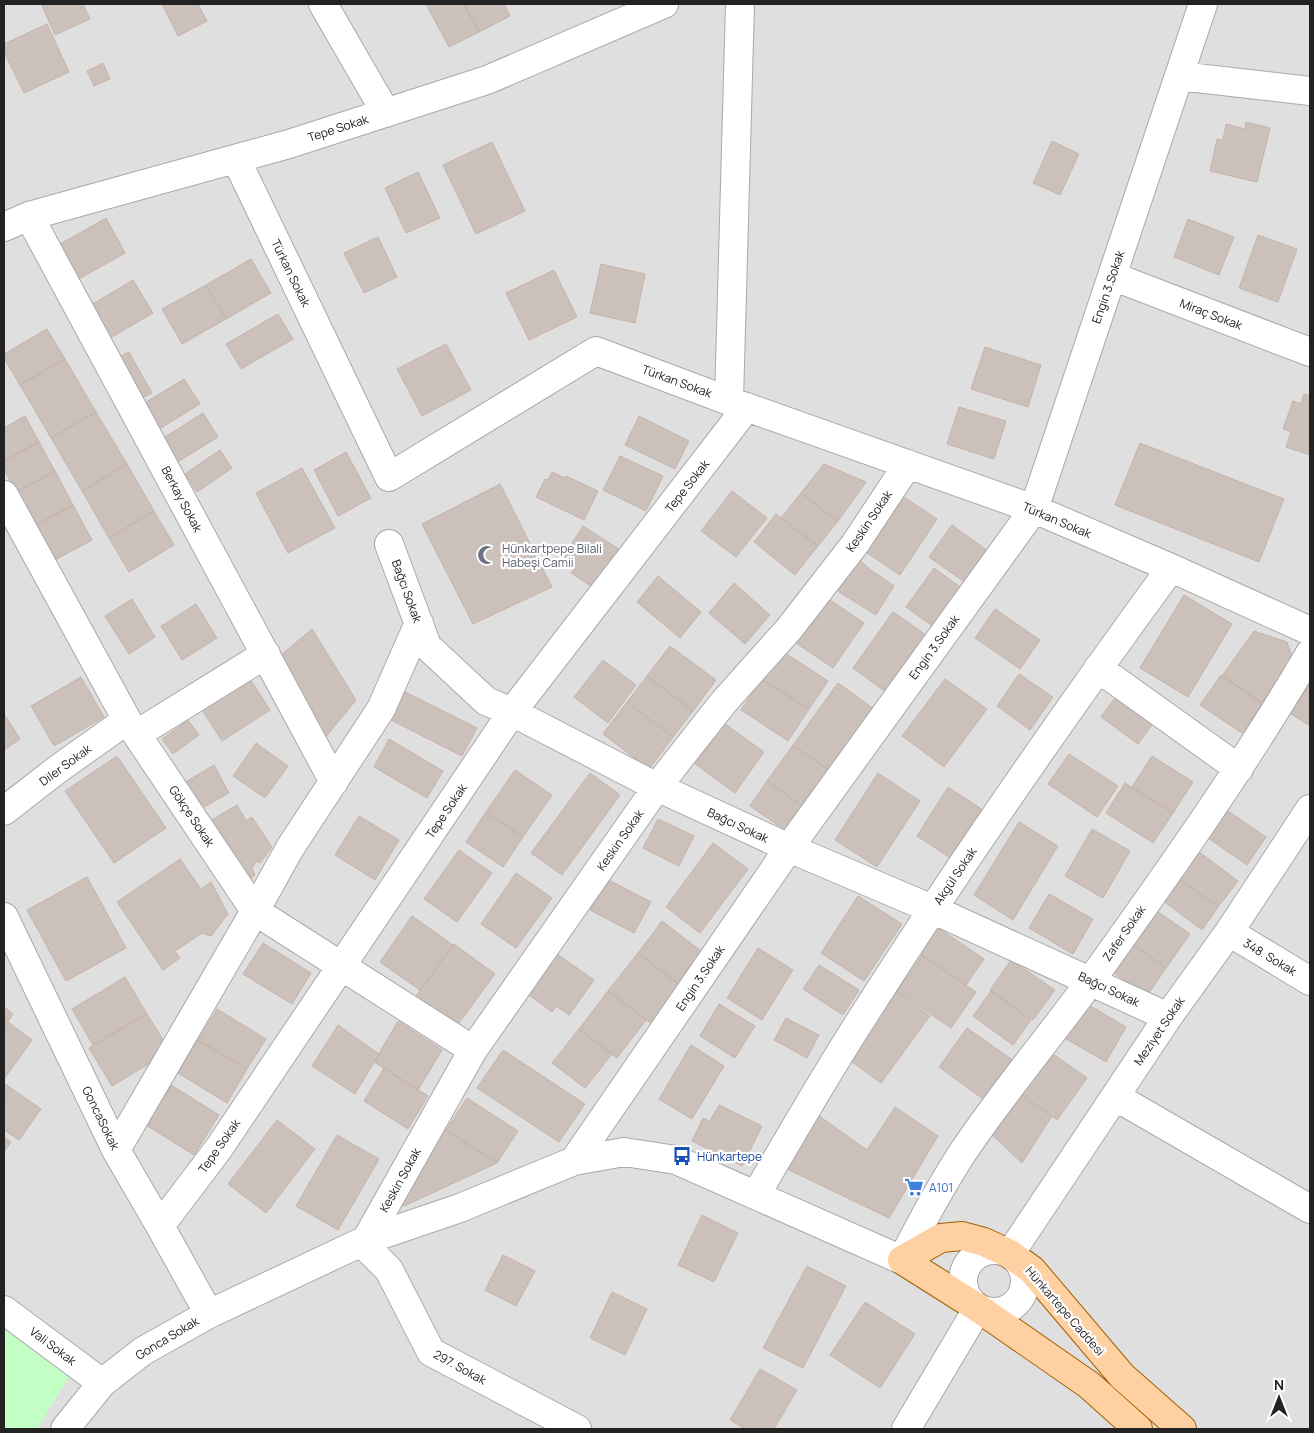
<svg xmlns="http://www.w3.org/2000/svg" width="1314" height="1433" viewBox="0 0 1314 1433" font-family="Manrope,sans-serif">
	<rect width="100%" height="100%" fill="#f3eee8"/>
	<path fill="#e0dfdf" d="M4 4H1310V1429H4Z"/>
	<path fill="#c3fec4" d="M4 1328 70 1375 37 1429H4Z"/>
	<path fill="#cbc0ba" stroke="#c6b3a9" d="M47 4H83L90 19 55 35 42 6Z
		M162 4H198L207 21 178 36Z
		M426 4H464L479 32 449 47Z
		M464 4H504L510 16 479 32Z
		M47 24 69 72 24 93 4 52V44Z
		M103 63 110 79 94 86 87 71Z
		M1246 122 1270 128 1257 182 1210 171 1217 139 1223 140 1226 124 1245 129Z
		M1052 141 1079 154 1060 195 1033 183Z
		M492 142 525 211 476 234 443 165Z
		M418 172 440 218 406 233 385 188Z
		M106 218 125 253 75 281 55 247Z
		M1188 219 1234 237 1219 275 1174 257Z
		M1258 235 1297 249 1278 302 1239 288Z
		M378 237 397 277 364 293 344 253Z
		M251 259 271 293 226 319 206 285Z
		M601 264 645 274 635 323 590 313Z
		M554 270 577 317 529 340 506 293Z
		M133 280 153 313 105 341 86 308Z
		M206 285 226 319 182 344 162 309Z
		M278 314 293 339 241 369 226 344Z
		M47 329 65 359 20 385 4 358V354Z
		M446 344 471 390 422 416 397 369Z
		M985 347 1041 365 1028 407 971 389Z
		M129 352 152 393 136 401 113 360Z
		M65 359 96 412 51 438 20 385Z
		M184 379 200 404 159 429 143 404Z
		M1304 394 1310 396V455L1286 447 1291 432 1283 429 1293 401 1301 404Z
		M959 407 1006 421 994 459 947 444Z
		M96 412 127 464 82 491 51 438Z
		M203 413 218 437 176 463 162 439Z
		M25 416 39 442 4 461V428Z
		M639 416 689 441 675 469 625 445Z
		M39 442 55 471 16 492 4 469V461Z
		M1140 443 1284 499 1259 562 1115 505Z
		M220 450 232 468 197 492 185 474Z
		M346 452 371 498 338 516 314 470Z
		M620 456 663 476 646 511 603 490Z
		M127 464 154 511 109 538 82 491Z
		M824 464 866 482 838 521 801 493Z
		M302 468 335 528 288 553 256 493Z
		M55 471 73 505 34 526 16 492Z
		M552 472 565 478 566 476 598 491 584 520 536 497 545 479 548 480Z
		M500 484 552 587 473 624 422 524Z
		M732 491 767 518 736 557 701 531Z
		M801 493 838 521 818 546 781 518Z
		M904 497 937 519 900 575 867 553Z
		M73 505 92 540 53 561 34 526Z
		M154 511 174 545 129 572 109 538Z
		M776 514 818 546 795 575 754 542Z
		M952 525 996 557 973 588 929 557Z
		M583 526 620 550 594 588 571 573 575 568 562 559Z
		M857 558 871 570 894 586 876 615 836 590Z
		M934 568 970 594 942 633 906 607Z
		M658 576 701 612 680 638 637 602Z
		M734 583 770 615 745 644 709 613Z
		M1184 595 1232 624 1188 697 1140 668Z
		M824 596 864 623 833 668 793 641Z
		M132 599 155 637 129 654 105 616Z
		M196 604 217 638 182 660 161 626Z
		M995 609 1040 640 1020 669 975 638Z
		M893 612 935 641 894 698 853 668Z
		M312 629 356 700 325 738 281 655Z
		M1254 631 1287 642 1292 657 1261 704 1222 676Z
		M670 646 716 680 693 711 647 676Z
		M779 649 828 681 809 709 760 678Z
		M603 660 636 685 608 723 574 697Z
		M1019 674 1053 697 1030 730 997 706Z
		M1221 675 1263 703 1242 733 1200 705Z
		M647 676 693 711 673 737 627 702Z
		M81 677 104 717 54 746 31 706Z
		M1130 677 1157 718 1138 744 1101 717Z
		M250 679 270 710 222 741 202 710Z
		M761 679 809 709 788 741 741 710Z
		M945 679 987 709 944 767 902 736Z
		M838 683 874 709 830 771 793 745Z
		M1310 683V726L1291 714Z
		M405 692 477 728 462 756 391 720Z
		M627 702 673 737 649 769 603 734Z
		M4 714 20 739 4 750Z
		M188 720 199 735 173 754 162 739Z
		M724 723 764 752 735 793 695 764Z
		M389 739 443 771 427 798 374 767Z
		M256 743 288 766 265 798 233 776Z
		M793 745 830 771 804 807 767 781Z
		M1069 754 1118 786 1097 817 1048 784Z
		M117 756 166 828 114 863 65 791Z
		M1152 756 1193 782 1173 813 1132 787Z
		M214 765 229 793 199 810 184 783Z
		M515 770 552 795 523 837 486 812Z
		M590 773 620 795 562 875 531 853Z
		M878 773 920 801 877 867 835 840Z
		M767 781 807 809 789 833 750 806Z
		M1125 783 1173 813 1153 843 1106 813Z
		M948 787 986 812 955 861 917 836Z
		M237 805 246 821 252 817 272 847 260 863 257 861 252 868 255 875 244 883 208 822Z
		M1221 806 1266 837 1247 865 1201 833Z
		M486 812 523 837 503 867 466 842Z
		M359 816 399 840 375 880 335 855Z
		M658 819 694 836 679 866 643 848Z
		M1019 822 1058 846 1013 920 974 895Z
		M1092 829 1130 851 1103 898 1065 876Z
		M713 843 748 869 700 933 666 907Z
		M1194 848 1238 881 1218 907 1174 875Z
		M459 850 492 873 457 922 424 899Z
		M180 859 201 889 211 882 228 914 211 936 202 933 175 951 180 958 163 970 117 902Z
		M516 873 552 898 516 948 481 924Z
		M1174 875 1218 907 1202 930 1158 897Z
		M87 877 126 948 66 981 27 910Z
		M607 879 651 902 634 933 590 910Z
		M1049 894 1093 919 1073 954 1029 928Z
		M858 896 902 924 864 981 821 953Z
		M1151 907 1190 934 1166 968 1128 941Z
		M412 916 453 945 420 990 380 962Z
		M662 921 701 951 677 983 638 953Z
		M937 927 984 959 966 985 919 953Z
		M1124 938 1166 968 1147 996 1104 966Z
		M263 943 311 973 292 1004 243 974Z
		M454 944 495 974 456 1027 415 997Z
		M758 948 793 970 762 1020 727 998Z
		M553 951 594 980 569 1015 556 1006 552 1012 524 991Z
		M638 953 682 987 655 1025 646 1020 608 991Z
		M922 955 976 992 951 1028 897 991Z
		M1011 960 1055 990 1033 1020 990 990Z
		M819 965 859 990 843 1015 803 989Z
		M125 977 147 1014 93 1045 72 1009Z
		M893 989 930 1016 881 1083 844 1056Z
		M608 991 646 1020 617 1058 579 1029Z
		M991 991 1031 1020 1013 1045 973 1016Z
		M1084 1002 1126 1027 1106 1062 1063 1037Z
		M719 1004 755 1026 735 1058 700 1036Z
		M4 1007 13 1014 4 1027Z
		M217 1009 266 1039 247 1069 198 1040Z
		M147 1014 170 1051 112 1086 89 1048Z
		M786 1018 819 1035 807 1058 774 1040Z
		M398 1021 442 1050 418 1090 374 1062Z
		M8 1022 32 1040 4 1079V1027Z
		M338 1025 379 1054 355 1094 312 1066Z
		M967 1028 1014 1061 986 1101 939 1067Z
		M579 1029 612 1054 585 1088 552 1063Z
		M198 1040 247 1069 227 1103 178 1073Z
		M691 1045 724 1066 692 1119 659 1099Z
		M1046 1049 1087 1078 1057 1120 1016 1091Z
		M503 1050 585 1104 559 1142 477 1088Z
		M384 1068 428 1096 408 1129 364 1101Z
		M5 1084 41 1109 19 1140 4 1130Z
		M171 1085 219 1115 194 1155 146 1125Z
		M1016 1091 1052 1116 1022 1163 987 1130Z
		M467 1098 518 1131 497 1163 446 1130Z
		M719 1105 762 1126 742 1166 692 1141 703 1118 710 1121Z
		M895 1107 938 1136 889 1218 781 1166 815 1113 867 1150Z
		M277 1120 315 1149 266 1213 228 1184Z
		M444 1129 497 1163 404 1206 394 1202Z
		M337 1135 379 1159 338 1230 296 1206Z
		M4 1137 11 1142 4 1152Z
		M702 1215 738 1233 714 1282 678 1265Z
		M503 1255 535 1271 516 1306 485 1290Z
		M807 1266 846 1286 803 1368 763 1348Z
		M612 1292 647 1309 625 1355 590 1338Z
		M865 1302 915 1334 880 1388 830 1355Z
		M760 1369 797 1390 774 1429H745L730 1420Z"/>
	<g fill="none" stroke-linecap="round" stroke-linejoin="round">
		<g stroke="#a9a9a9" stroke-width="30">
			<path id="minor" d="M323 4 386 113
				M1179 76 1310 91
				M236 159 389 477 596 351 729 401 1034 509 1171 568 1310 631
				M29 216 334 782
				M4 227 29 216 289 144 487 80 664 4
				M1112 276 1310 352
				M729 401 740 4
				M4 495 127 720 255 911 473 1050
				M389 544 427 646 486 701 512 712 657 787 789 848 932 909 1168 1017
				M1098 668 1239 769
				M137 734 266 654
				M4 811 58 769 127 720
				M4 917 116 1150 160 1226 209 1314
				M1229 932 1310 981
				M1116 1097 1310 1209
				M116 1150 255 911 290 848 381 709 419 623
				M574 1161 789 848 1034 509 1203 4
				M756 1195C789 1138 822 1081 857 1026 956 870 1062 717 1171 568
				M160 1226 219 1148 512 712 747 407
				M366 1240 473 1050 657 787 723 703 789 629 855 544 908 464
				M362 1243 389 1270 431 1352 577 1429
				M963 1281a31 31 0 1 1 62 0a31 31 0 1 1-62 0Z
				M1010 1254 1168 1017 1229 932 1310 809
				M4 1310 102 1383
				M65 1429 102 1383 143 1351 209 1314 366 1240 460 1208 574 1161 624 1152 676 1160 902 1260C921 1223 940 1187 963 1152 1003 1092 1050 1037 1092 979 1168 873 1244 766 1310 653
				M906 1429 978 1308"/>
		</g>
		<g stroke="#a06000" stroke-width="30">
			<path id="major" d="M1138 1429 1089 1385 978 1308 902 1260 941 1238 962 1236 984 1242 1010 1254 1032 1270 1122 1376 1182 1429"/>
		</g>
		<use href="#minor" stroke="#fff" stroke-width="28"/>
		<use href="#major" stroke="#ffd0a1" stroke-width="28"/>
	</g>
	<defs>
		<g id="mosque-bare" transform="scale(1.5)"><path d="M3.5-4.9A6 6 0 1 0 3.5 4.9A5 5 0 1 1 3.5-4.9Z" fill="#6b7280" stroke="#fff" stroke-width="2.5" paint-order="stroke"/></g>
		<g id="bus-bare" transform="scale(1.5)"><path d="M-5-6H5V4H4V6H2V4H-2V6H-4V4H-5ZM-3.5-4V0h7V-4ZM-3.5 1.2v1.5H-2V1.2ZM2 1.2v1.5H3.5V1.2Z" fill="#1a4fb4" stroke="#fff" stroke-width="2.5" paint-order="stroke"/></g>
		<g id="supermarket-bare" transform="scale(1.5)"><path d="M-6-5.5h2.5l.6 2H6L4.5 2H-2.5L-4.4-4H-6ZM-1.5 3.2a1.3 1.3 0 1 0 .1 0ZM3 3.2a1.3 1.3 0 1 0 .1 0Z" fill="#3f7fe0" stroke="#fff" stroke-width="2.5" paint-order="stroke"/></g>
	</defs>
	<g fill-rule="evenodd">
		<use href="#mosque-bare" x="487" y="555"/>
		<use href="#bus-bare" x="682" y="1156"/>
		<use href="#supermarket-bare" x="914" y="1187"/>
	</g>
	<g text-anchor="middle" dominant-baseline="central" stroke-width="4.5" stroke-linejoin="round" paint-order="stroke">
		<g font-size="12" fill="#222" stroke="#fff">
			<text transform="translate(338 128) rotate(-18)">Tepe Sokak</text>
			<text transform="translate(291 273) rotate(64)">Türkan Sokak</text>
			<text transform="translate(1108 287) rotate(-71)">Engin 3.Sokak</text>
			<text transform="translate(1211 314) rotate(21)">Miraç Sokak</text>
			<text transform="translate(677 381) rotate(20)">Türkan Sokak</text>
			<text transform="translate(687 486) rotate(-52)">Tepe Sokak</text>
			<text transform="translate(182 499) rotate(62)">Berkay Sokak</text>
			<text transform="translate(1057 520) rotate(23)">Türkan Sokak</text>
			<text transform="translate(869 521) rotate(-56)">Keskin Sokak</text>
			<text transform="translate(407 591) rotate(70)">Bağcı Sokak</text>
			<text transform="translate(934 647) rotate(-54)">Engin 3.Sokak</text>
			<text transform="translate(65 765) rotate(-36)">Diler Sokak</text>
			<text transform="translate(446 811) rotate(-56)">Tepe Sokak</text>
			<text transform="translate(192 816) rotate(56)">Gökçe Sokak</text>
			<text transform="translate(738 825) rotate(25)">Bağcı Sokak</text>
			<text transform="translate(620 840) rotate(-55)">Keskin Sokak</text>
			<text transform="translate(955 876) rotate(-56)">Akgül Sokak</text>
			<text transform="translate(1124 933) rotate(-55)">Zafer Sokak</text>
			<text transform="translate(1270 957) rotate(31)">348. Sokak</text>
			<text transform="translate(700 978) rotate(-56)">Engin 3.Sokak</text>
			<text transform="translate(1109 989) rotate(25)">Bağcı Sokak</text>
			<text transform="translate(1159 1031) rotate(-56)">Meziyet Sokak</text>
			<text transform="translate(101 1118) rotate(64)">GoncaSokak</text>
			<text transform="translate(219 1146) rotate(-55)">Tepe Sokak</text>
			<text transform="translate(400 1180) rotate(-61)">Keskin Sokak</text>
			<text transform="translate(1065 1311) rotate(49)">Hünkartepe Caddesi</text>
			<text transform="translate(167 1338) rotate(-31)">Gonca Sokak</text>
			<text transform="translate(53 1346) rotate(37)">Vali Sokak</text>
			<text transform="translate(460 1367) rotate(29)">297. Sokak</text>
		</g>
		<g font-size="12" fill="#5b616d" stroke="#fff" text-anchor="start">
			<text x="502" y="548">Hünkartpepe Bilali<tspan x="502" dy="14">Habeşi Camii</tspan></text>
		</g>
		<g font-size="12" fill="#164399" stroke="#fff" text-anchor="start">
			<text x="697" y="1156">Hünkartepe</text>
		</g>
		<g font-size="12" fill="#366cbe" stroke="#fff" text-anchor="start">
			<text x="929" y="1187">A101</text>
		</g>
	</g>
	<rect width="1314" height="1433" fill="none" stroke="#222222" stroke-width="10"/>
	<g transform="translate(1279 1398)" stroke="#ffffff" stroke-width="4" paint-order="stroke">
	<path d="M0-4L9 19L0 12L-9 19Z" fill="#222222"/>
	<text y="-8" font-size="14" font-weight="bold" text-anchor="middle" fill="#222222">N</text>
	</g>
</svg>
